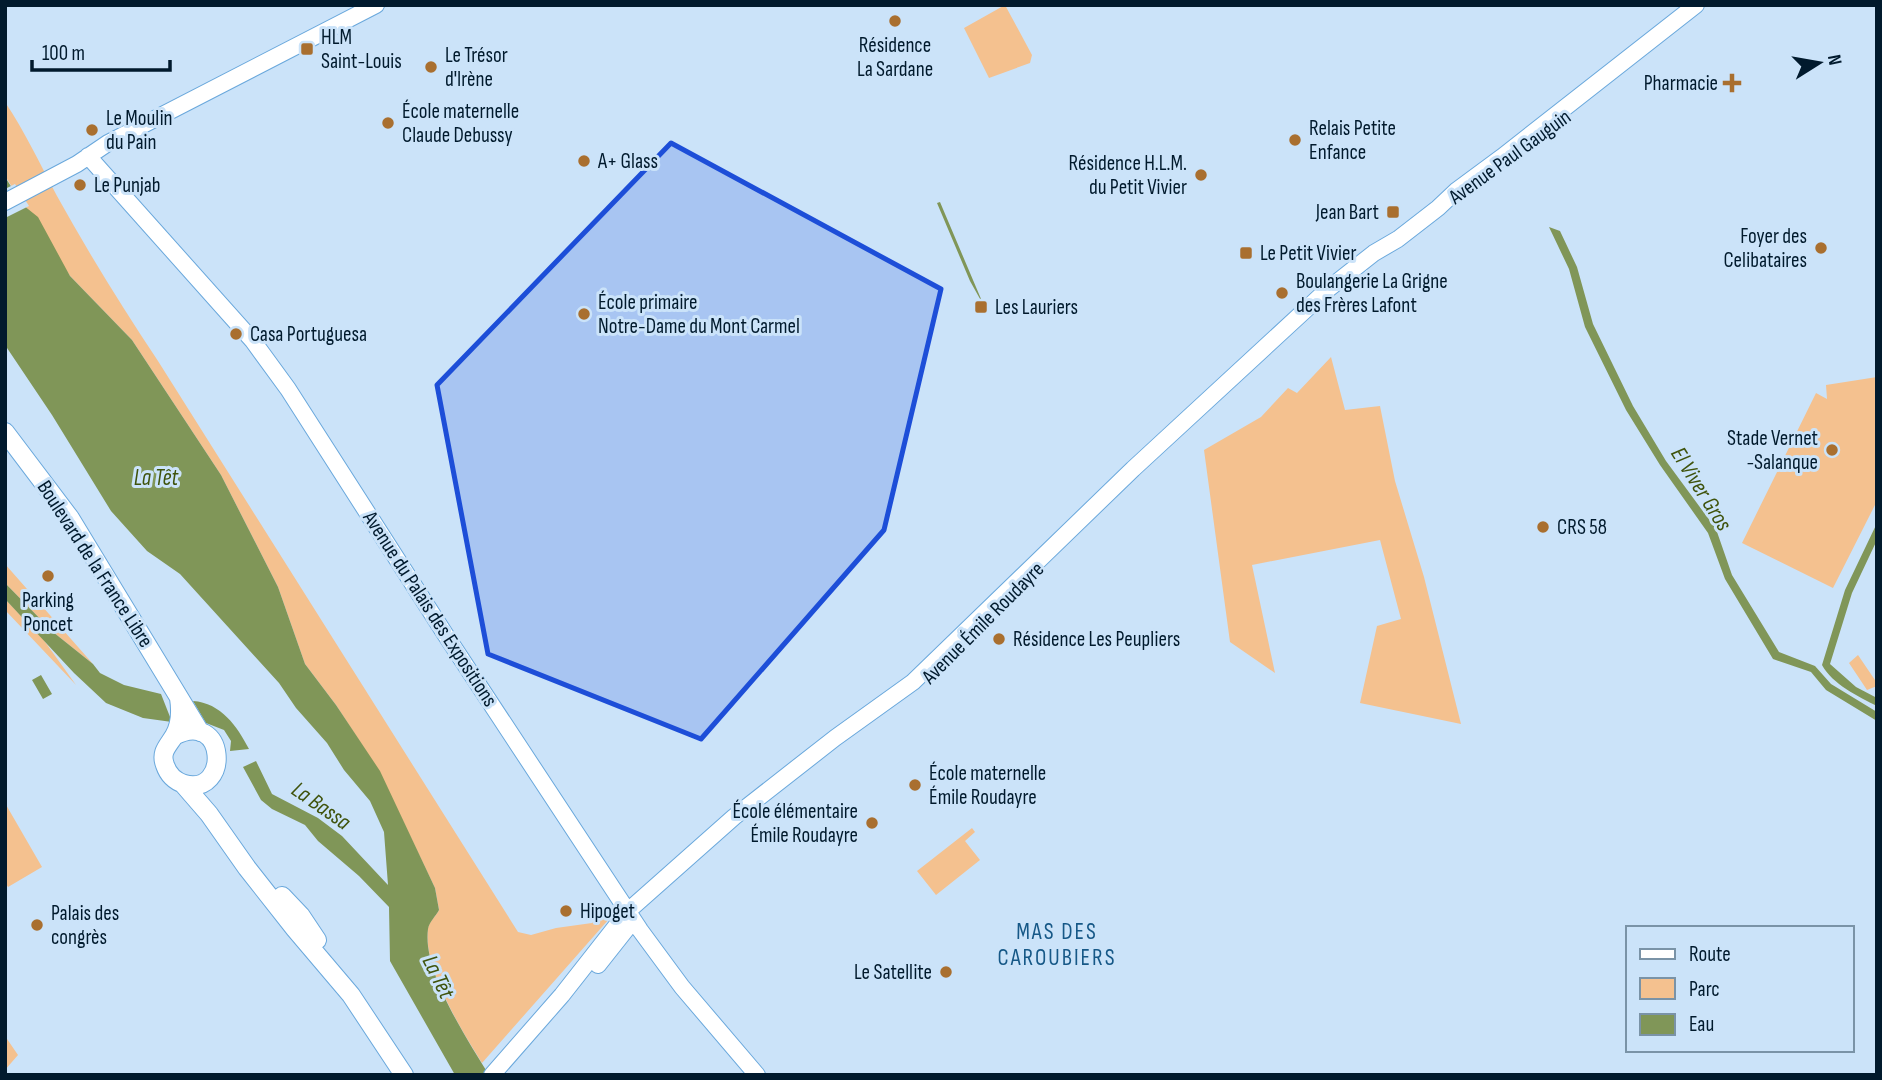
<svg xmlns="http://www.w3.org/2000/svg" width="1882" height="1080" viewBox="0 0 1882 1080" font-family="'Sofia Sans Condensed',sans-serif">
	<rect width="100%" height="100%" fill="#cbe3f9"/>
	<path fill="#f4c18f" d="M1005 5 1032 55 1030 63 989 78 964 28Z
		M5 102C25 132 40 164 57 196 88 252 122 307 158 361L518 932 531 935 556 928 592 923 608 908 609 919 482 1063C462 1031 422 967 428 928 429 922 436 916 439 910L435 888 379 771 336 705 305 664 278 587 221 475 132 340 70 276 5 176Z
		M1331 357 1345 410 1380 406 1395 481 1424 577 1461 724 1360 703 1377 626 1401 619 1380 540 1252 565 1275 673 1230 642 1204 450 1261 417 1288 388 1297 393Z
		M1877 377V501L1833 588 1742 543 1816 393 1827 399 1826 385Z
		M5 564 93 664 53 632 5 583Z
		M5 599 43 639 76 685 5 610Z
		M1858 655 1877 683V686L1867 690 1849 663Z
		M5 803 42 867 8 887 5 882Z
		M972 828 975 832 965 841 980 860 936 895 917 871Z
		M5 1036 18 1055 5 1070Z"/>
	<path fill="#809658" d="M5 177 23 205 38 217 70 276 132 340 221 475 278 587 305 664 336 705 380 771 435 888 439 910C436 916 429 922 428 929 422 971 467 1039 489 1075H455L390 961 389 907 359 876 318 841 305 825 272 809 261 800 243 767 256 761 272 794 318 818 342 836 388 885 384 832 370 801 344 770 327 743 296 708 279 683 180 574 147 551 111 511 52 415 5 345Z
		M940 202 984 306 970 281 937 203Z
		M1549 227 1560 231 1577 267 1593 324 1633 406 1666 461 1716 529 1732 575 1779 652 1815 666 1831 684 1877 712V721L1826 690 1811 672 1773 659 1725 579 1708 533 1660 465 1626 410 1585 327 1569 269Z
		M1877 523V540L1852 593 1830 664 1856 687 1877 698V706C1859 697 1832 684 1822 665L1845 590Z
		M5 583 53 632 93 664 100 673 124 685 161 694 172 722 143 718 106 703 74 673 5 599Z
		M41 675 52 694 43 699 32 680Z
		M193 701C221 703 237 726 249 749L230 751 231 741 224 730 206 723Z"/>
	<path fill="#cbe3f9" d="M15 184 29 206 5 218V189Z"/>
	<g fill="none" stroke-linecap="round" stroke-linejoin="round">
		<g stroke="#6aa8dc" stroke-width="18">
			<path id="secondary" d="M88 156 253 341 288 389 445 634 640 930 682 987 757 1075
				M5 202 77 164 108 143 376 5
				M598 965 632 922
				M492 1075 562 995 628 911 734 817 835 738 913 682 1133 469 1327 290 1374 253 1398 239 1438 208 1456 191 1502 157 1696 5"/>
		</g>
		<g stroke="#6aa8dc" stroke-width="20">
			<path id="primary" d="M5 432 70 518 200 732
				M174 736C227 708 231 797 184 784 175 781 168 774 165 765 160 752 168 746 174 736 181 724 181 711 179 698
				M183 784 209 814 247 868 295 929 351 995 404 1075
				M282 896 301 916 317 940"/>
		</g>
		<use href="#secondary" stroke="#fff" stroke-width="16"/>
		<use href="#primary" stroke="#fff" stroke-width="18"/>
	</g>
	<path fill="#1d4ed8" fill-opacity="0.2" stroke="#1d4ed8" stroke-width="5" stroke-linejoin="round" d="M671 143 941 289 884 530 701 739 488 654 437 385Z"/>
	<g fill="#a96f2f" stroke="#cbe3f9" stroke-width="2.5">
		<circle cx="895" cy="21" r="7"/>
		<rect x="300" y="42" width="14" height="14" rx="3.5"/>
		<circle cx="431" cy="67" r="7"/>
		<path d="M1728.5 72.5h7v7h7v7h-7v7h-7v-7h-7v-7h7z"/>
		<circle cx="388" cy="123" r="7"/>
		<circle cx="92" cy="130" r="7"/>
		<circle cx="1295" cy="140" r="7"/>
		<circle cx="584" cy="161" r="7"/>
		<circle cx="1201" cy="175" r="7"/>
		<circle cx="80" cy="185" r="7"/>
		<rect x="1386" y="205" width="14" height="14" rx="3.5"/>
		<circle cx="1821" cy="248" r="7"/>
		<rect x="1239" y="246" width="14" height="14" rx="3.5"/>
		<circle cx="1282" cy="293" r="7"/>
		<rect x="974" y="300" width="14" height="14" rx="3.5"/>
		<circle cx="584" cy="314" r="7"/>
		<circle cx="236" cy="334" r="7"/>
		<circle cx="1832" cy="450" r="7"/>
		<circle cx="1543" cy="527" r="7"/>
		<circle cx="48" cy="576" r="7"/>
		<circle cx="999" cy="639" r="7"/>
		<circle cx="915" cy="785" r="7"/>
		<circle cx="872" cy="823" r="7"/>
		<circle cx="566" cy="911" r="7"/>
		<circle cx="37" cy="925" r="7"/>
		<circle cx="946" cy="972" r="7"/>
	</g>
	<g text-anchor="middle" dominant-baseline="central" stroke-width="6" stroke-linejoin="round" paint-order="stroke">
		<g font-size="21" fill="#011a2d" stroke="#cbe3f9" text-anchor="start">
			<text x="321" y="37">HLM<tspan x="321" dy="24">Saint-Louis</tspan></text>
			<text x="895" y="45" text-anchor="middle">Résidence<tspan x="895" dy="24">La Sardane</tspan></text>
			<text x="445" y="55">Le Trésor<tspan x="445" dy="24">d'Irène</tspan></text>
			<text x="1718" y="83" text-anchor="end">Pharmacie</text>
			<text x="402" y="111">École maternelle<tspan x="402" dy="24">Claude Debussy</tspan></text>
			<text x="106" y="118">Le Moulin<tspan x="106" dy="24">du Pain</tspan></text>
			<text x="1309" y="128">Relais Petite<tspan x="1309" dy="24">Enfance</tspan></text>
			<text x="598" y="161">A+ Glass</text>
			<text x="1187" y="163" text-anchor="end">Résidence H.L.M.<tspan x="1187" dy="24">du Petit Vivier</tspan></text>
			<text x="94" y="185">Le Punjab</text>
			<text x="1379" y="212" text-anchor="end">Jean Bart</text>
			<text x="1807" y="236" text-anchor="end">Foyer des<tspan x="1807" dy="24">Celibataires</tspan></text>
			<text x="1260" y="253">Le Petit Vivier</text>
			<text x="1296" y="281">Boulangerie La Grigne<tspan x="1296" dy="24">des Frères Lafont</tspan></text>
			<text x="598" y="302">École primaire<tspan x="598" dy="24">Notre-Dame du Mont Carmel</tspan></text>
			<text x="995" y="307">Les Lauriers</text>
			<text x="250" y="334">Casa Portuguesa</text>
			<text x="1818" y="438" text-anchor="end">Stade Vernet<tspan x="1818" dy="24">-Salanque</tspan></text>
			<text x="1557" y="527">CRS 58</text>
			<text x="48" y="600" text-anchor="middle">Parking<tspan x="48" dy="24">Poncet</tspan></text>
			<text x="1013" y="639">Résidence Les Peupliers</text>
			<text x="929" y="773">École maternelle<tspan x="929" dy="24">Émile Roudayre</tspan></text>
			<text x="858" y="811" text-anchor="end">École élémentaire<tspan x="858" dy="24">Émile Roudayre</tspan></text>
			<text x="580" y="911">Hipoget</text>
			<text x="51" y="913">Palais des<tspan x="51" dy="24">congrès</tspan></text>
			<text x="932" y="972" text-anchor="end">Le Satellite</text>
		</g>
		<g font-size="21" fill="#011a2d" stroke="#cbe3f9">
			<text transform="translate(1510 157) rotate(-36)">Avenue Paul Gauguin</text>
			<text transform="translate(95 564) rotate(57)">Boulevard de la France Libre</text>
			<text transform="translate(430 609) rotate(57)">Avenue du Palais des Expositions</text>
			<text transform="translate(983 623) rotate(-45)">Avenue Émile Roudayre</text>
		</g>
		<g font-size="23" font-style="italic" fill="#3f530c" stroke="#cbe3f9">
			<text x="156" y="478">La Têt</text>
			<text transform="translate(1701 489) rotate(58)">El Viver Gros</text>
			<text transform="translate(321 806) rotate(35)">La Bassa</text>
			<text transform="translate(438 977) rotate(64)">La Têt</text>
		</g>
		<g font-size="23" letter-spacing="2" fill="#165887" stroke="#cbe3f9">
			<text x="1057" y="932">MAS DES<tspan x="1057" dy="26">CAROUBIERS</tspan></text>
		</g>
	</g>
	<rect width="1882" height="1080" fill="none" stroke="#011a2d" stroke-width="14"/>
	<rect x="1626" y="926" width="228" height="126" fill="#cbe3f9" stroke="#7a93a7" stroke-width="2"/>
	<rect x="1640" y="949" width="35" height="10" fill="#ffffff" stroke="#7a93a7" stroke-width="2"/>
	<text x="1689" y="961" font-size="21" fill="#011a2d">Route</text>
	<rect x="1640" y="978" width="35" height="21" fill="#f4c18f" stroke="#7a93a7" stroke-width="2"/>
	<text x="1689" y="996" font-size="21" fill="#011a2d">Parc</text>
	<rect x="1640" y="1014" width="35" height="21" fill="#809658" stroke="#7a93a7" stroke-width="2"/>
	<text x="1689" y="1031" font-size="21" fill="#011a2d">Eau</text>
	<g transform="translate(1819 63) rotate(79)" stroke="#cbe3f9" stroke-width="5" paint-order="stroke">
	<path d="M0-5L12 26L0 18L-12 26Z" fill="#011a2d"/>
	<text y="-10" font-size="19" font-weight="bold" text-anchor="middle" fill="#011a2d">N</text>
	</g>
	<path d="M32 60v10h138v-10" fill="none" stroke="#011a2d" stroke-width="3.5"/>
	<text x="42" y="60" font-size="21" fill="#011a2d" stroke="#cbe3f9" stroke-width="5" paint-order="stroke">100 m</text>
</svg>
